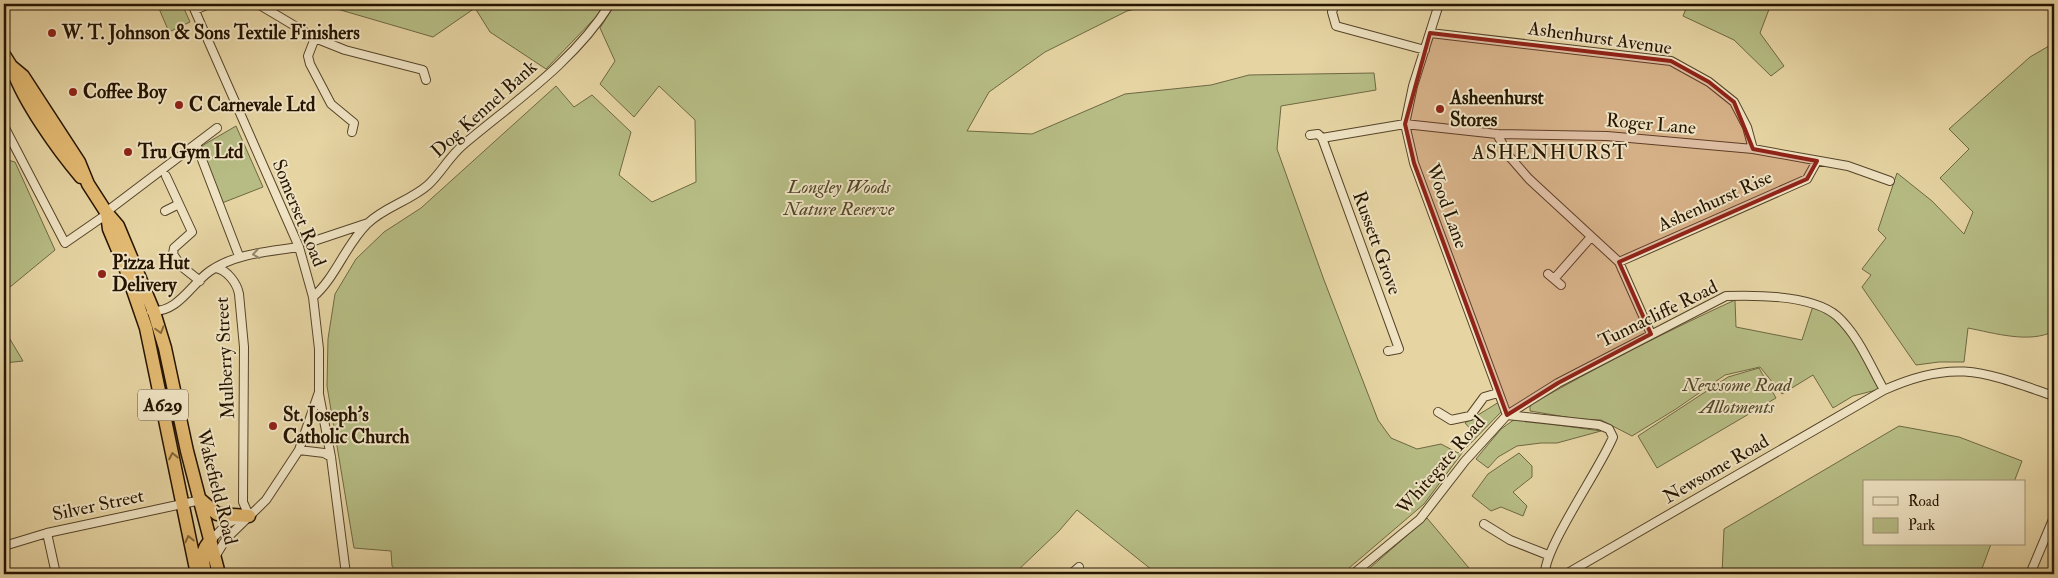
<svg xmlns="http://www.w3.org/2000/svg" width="2058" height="578" viewBox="0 0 2058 578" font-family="'IM FELL Double Pica',serif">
	<rect width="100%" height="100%" fill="#e6d4a3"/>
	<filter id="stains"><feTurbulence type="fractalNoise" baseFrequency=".004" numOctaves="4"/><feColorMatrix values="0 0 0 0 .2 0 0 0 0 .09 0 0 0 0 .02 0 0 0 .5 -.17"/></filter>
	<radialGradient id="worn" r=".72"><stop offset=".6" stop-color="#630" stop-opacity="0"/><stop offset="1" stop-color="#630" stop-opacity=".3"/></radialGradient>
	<path fill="#b6bc84" stroke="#6e6842" d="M157 4H182L190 22 169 32Z
		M320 4H604L597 16 546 69 490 32 475 8 433 37Z
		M615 4H1157L1127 11 1045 52 989 92 967 131 1032 134 1125 94 1211 85 1249 75 1374 73 1376 90 1281 106 1277 149 1324 280 1378 420 1391 438 1417 449 1441 444 1458 453 1475 434 1465 423 1499 402 1503 410 1465 449 1424 504 1342 574H1157L1077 510 1059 531 1014 574H398L392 566 391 551 354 548 327 386 328 339 335 294 356 259 384 232 421 208 556 86 574 107 592 95 631 132 619 175 652 202 696 182 695 120 659 86 634 117 600 84 615 61 600 28Z
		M1688 4H1771L1760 33 1784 66 1771 76 1734 40 1683 16Z
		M2054 43V331C2030 344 1994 333 1968 328L1964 362H1939L1916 365 1862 287 1871 275 1862 269 1886 238 1878 230 1897 173 1932 201 1964 234 1973 212 1940 178 1969 149 1949 129 2030 57Z
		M236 126 263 187 222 203 200 147Z
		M4 159 15 162 55 250 4 292Z
		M1735 300 1736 327 1802 340 1813 306 1833 316 1842 326 1855 344 1880 389 1853 396 1833 408 1813 375 1782 394 1760 367 1725 375 1676 409 1632 436 1601 420 1578 419 1530 411V405C1597 367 1665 332 1735 300Z
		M4 329 23 361 4 363Z
		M1759 368 1776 398 1657 468 1638 436 1728 377Z
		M1515 419 1601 431 1557 443H1541L1517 446 1498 457 1488 468 1476 459 1501 429Z
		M1899 426 1959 437 2022 461 2014 482H1864V544H1991L1980 574H1722L1724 529Z
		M1519 453 1532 466V477L1513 492 1527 506 1523 516 1501 507 1491 511 1472 496 1488 474Z
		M1427 518 1474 574H1363Z"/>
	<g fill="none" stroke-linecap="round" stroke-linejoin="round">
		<g stroke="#554429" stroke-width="10">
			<path id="minor" d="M192 4 299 247 313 297 319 349V392L299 450 266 500 226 539 215 557
				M258 4 315 38 345 50 423 70 426 80
				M1335 4 1332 12 1336 26 1425 50
				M1439 4 1413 86 1405 124 1414 163 1507 415
				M195 10 209 4
				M1430 33 1671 61 1709 82 1734 102 1747 127 1753 149
				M315 38 308 56 310 64 331 104 354 123 352 132
				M4 126 65 243 107 214
				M1497 134 1509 156 1529 179 1619 262 1651 334
				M1310 135 1318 134 1322 138 1405 124 1497 134 1607 136 1753 149 1848 166 1890 181
				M1322 138 1399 349 1388 351
				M196 144 239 256
				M166 176 192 232 174 248 173 254 181 266 200 281
				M165 211 179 204
				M106 212 217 128
				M308 243 368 223
				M1619 262 1807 179 1817 161
				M216 268C227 270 237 283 239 294L244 347 243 502 249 516
				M1548 274 1561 285
				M1554 279 1591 237
				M313 297C336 277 345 246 367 224 384 207 410 201 428 185 441 173 449 157 463 145 514 102 574 62 610 4
				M151 311C178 313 191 284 210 271 236 253 268 252 299 247
				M319 394 331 457 346 574
				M1438 412 1451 420 1470 416 1484 397 1498 393
				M1507 415 1599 425 1609 429 1613 437C1600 469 1544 548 1545 574
				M299 450 324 453 331 457
				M1484 524 1510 540 1548 555
				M47 533 56 574
				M211 540 228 523 239 518
				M4 546 47 533 201 500
				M1071 574 1079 567
				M1353 574 1420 519 1465 461 1507 415 1558 383 1726 296C1756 295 1813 295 1837 316 1858 335 1870 365 1884 390
				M1566 574 1884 390C1955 358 1984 372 2054 396
				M2030 574 2054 517"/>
		</g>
		<g stroke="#251400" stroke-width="15">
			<path id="trunk" d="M4 55 11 66 23 76 79 162 88 184 106 212 118 226 154 312 165 348 187 451 219 574
				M12 68C24 102 57 149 81 177
				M107 214 109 229 125 267 146 328 197 574
				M201 500 217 514 249 516
				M205 574C203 561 200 550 211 540"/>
		</g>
		<use href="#minor" stroke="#efe3c3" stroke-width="8"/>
		<use href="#trunk" stroke="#e3ba72" stroke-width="12"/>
	</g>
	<defs><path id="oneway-chevron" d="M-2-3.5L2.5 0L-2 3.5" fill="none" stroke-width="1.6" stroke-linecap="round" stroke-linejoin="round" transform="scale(1.25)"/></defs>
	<use stroke="#94866b" href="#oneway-chevron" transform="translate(256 254) rotate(171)"/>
	<g stroke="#846739">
		<use href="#oneway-chevron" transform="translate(160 330) rotate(74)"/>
		<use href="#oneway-chevron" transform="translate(173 456) rotate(-101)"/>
		<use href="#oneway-chevron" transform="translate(189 539) rotate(-103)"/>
	</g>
	<path fill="#8f2418" fill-opacity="0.2" stroke="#8f2418" stroke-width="4" stroke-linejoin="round" d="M1430 33 1671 61 1709 82 1734 102 1753 149 1817 161 1807 179 1619 262 1651 334 1558 383 1507 415 1414 163 1405 124Z"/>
	<g fill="#8f2418" stroke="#efe3c3" stroke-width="2">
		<circle cx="52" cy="33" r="5"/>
		<circle cx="73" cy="92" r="5"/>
		<circle cx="179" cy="105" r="5"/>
		<circle cx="1440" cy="109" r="5"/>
		<circle cx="128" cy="152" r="5"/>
		<circle cx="102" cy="274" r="5"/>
		<circle cx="273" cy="426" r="5"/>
	</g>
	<g text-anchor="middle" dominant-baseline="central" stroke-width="4" stroke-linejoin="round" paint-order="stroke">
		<rect fill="#efe3c3" stroke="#62523a" stroke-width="1" x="138" y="389.5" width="50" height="31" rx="4"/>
		<g font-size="18" font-weight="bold" fill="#251400">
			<text x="163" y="405">A629</text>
		</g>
		<g font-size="19" font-weight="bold" fill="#251400" stroke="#efe3c3" text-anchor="start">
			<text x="62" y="33">W. T. Johnson &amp; Sons Textile Finishers</text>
			<text x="83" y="92">Coffee Boy</text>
			<text x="1450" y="98">Asheenhurst<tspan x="1450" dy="22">Stores</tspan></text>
			<text x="189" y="105">C Carnevale Ltd</text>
			<text x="138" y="152">Tru Gym Ltd</text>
			<text x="112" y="263">Pizza Hut<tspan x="112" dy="22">Delivery</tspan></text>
			<text x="283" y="415">St. Joseph's<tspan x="283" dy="22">Catholic Church</tspan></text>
		</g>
		<g font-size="19" fill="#251400" stroke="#efe3c3">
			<text transform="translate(1600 38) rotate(8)">Ashenhurst Avenue</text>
			<text transform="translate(484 109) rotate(-42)">Dog Kennel Bank</text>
			<text transform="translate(1651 124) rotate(5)">Roger Lane</text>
			<text transform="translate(1715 201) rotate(-24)">Ashenhurst Rise</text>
			<text transform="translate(1447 206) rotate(70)">Wood Lane</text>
			<text transform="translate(299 213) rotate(68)">Somerset Road</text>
			<text transform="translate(1377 243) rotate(70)">Russett Grove</text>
			<text transform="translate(1658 314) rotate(-26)">Tunnacliffe Road</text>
			<text transform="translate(225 358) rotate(-93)">Mulberry Street</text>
			<text transform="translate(1441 465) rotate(-49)">Whitegate Road</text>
			<text transform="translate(1716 469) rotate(-30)">Newsome Road</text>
			<text transform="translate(217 487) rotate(76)">Wakefield Road</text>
			<text transform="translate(98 505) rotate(-12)">Silver Street</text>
		</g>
		<g font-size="19" font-style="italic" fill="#504628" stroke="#efe3c3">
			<text x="839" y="187">Longley Woods<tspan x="839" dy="22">Nature Reserve</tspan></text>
			<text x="1737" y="385">Newsome Road<tspan x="1737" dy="22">Allotments</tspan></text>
		</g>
		<g font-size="20" letter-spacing="1" fill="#251400" stroke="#efe3c3">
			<text x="1550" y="152">ASHENHURST</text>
		</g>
	</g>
	<rect width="2058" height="578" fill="none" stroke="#e6d4a3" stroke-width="20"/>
	<rect x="5" y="5" width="2048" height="568" fill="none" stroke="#251400" stroke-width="2.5"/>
	<rect x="10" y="10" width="2038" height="558" fill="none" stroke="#251400"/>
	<rect x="1863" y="480" width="162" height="65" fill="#efe3c3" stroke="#9e9075"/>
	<rect x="1873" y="497" width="25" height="8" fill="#efe3c3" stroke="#9e9075"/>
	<text x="1908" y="506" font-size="15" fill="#251400">Road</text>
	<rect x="1873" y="518" width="25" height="15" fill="#b6bc84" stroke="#9e9075"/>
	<text x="1908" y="530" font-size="15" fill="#251400">Park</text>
	<rect width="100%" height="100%" filter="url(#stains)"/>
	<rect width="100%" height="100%" fill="url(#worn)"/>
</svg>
